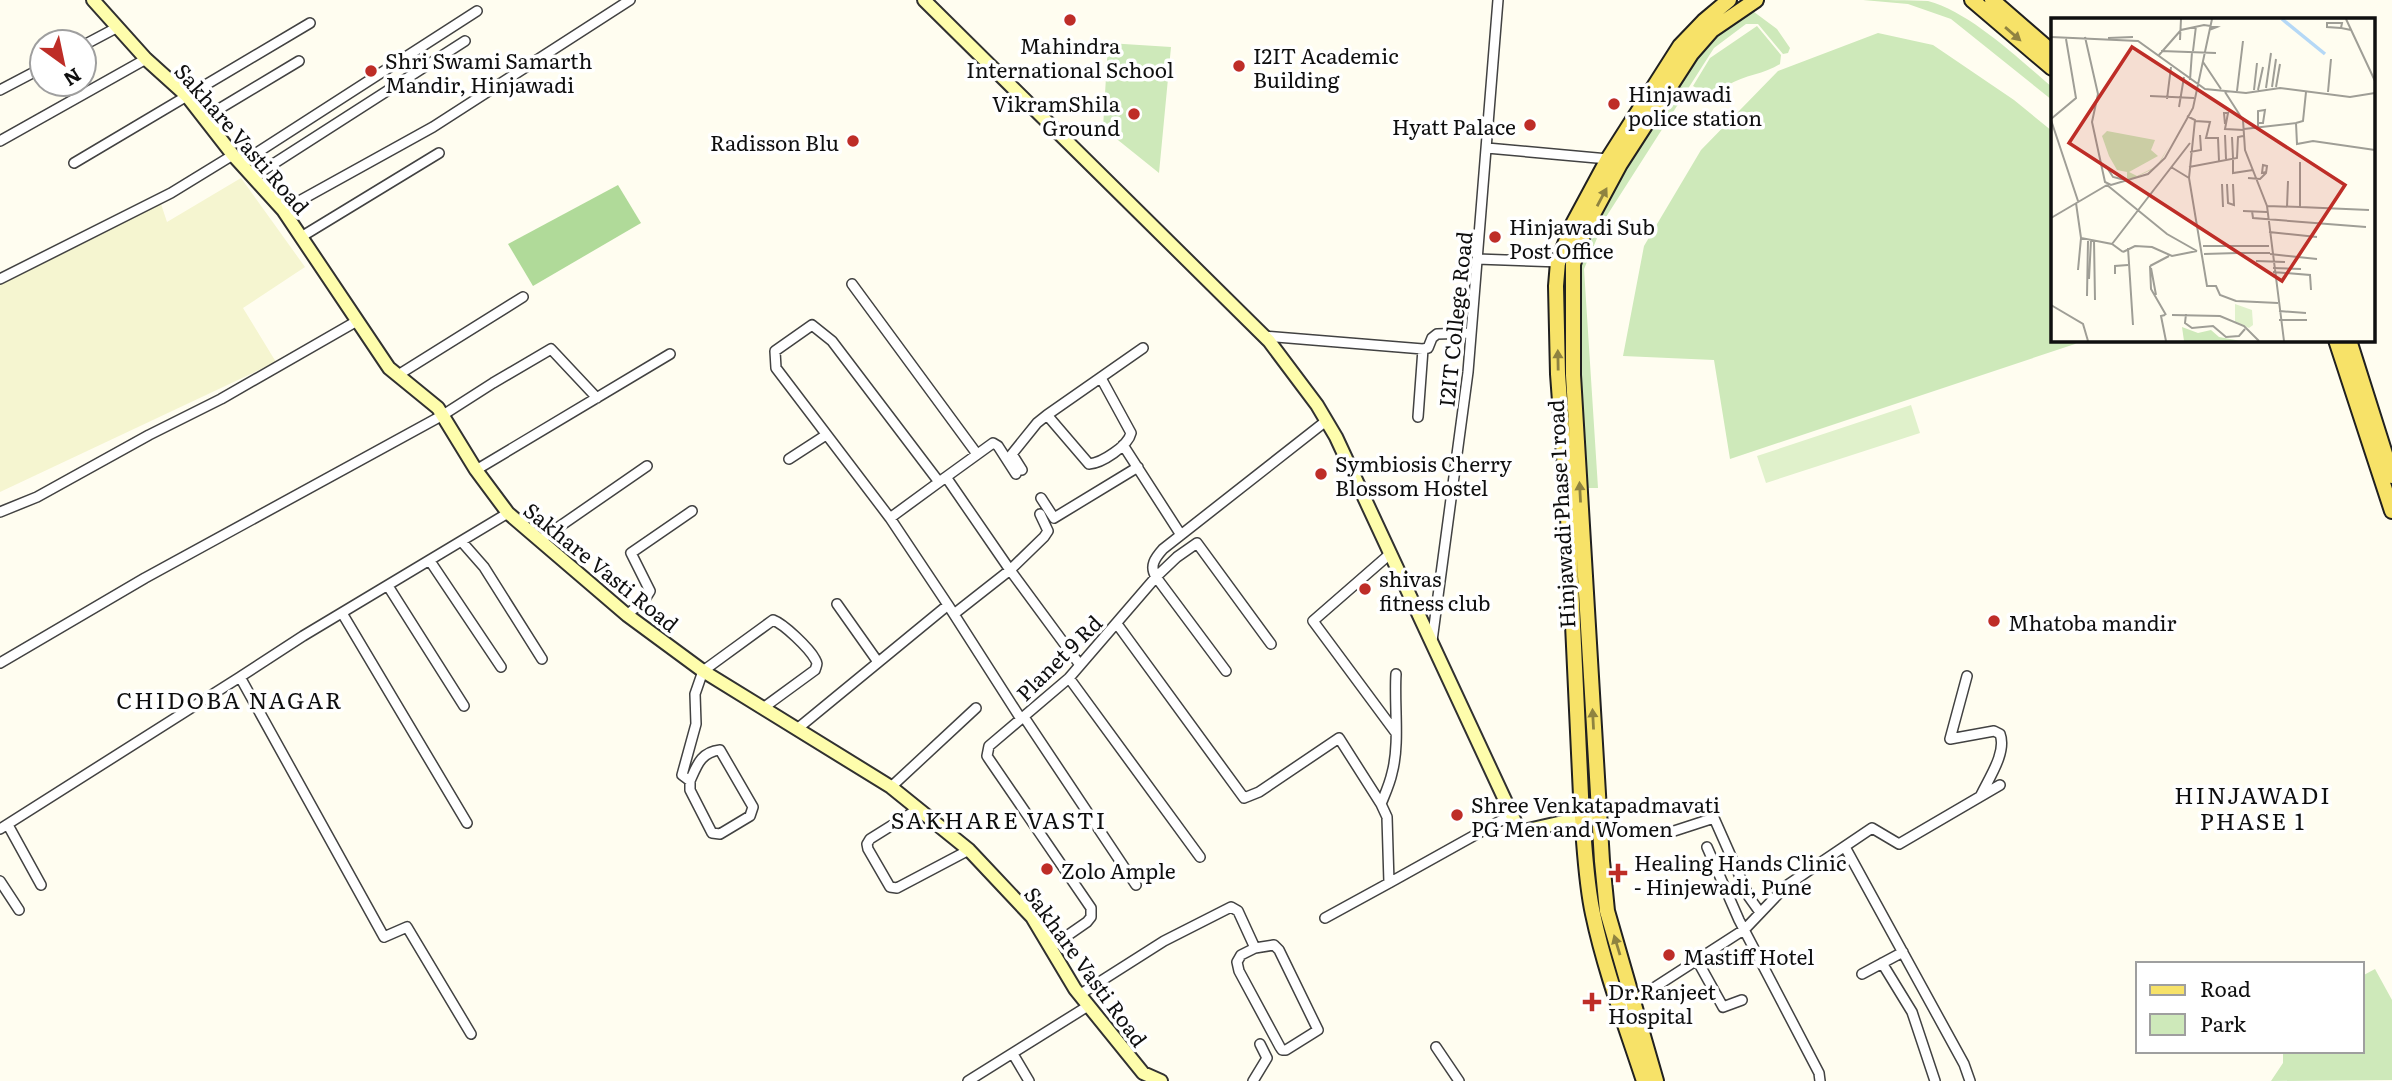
<svg xmlns="http://www.w3.org/2000/svg" width="2392" height="1081" viewBox="0 0 2392 1081" font-family="Literata,serif">
	<rect width="100%" height="100%" fill="#fffdf0"/>
	<path fill="#f5f5d0" d="M241 178 305 267 243 308 276 362 0 492V283L161 204 167 222Z"/>
	<path fill="#cee9ba" d="M1863 0C1883 0 1909 0 1928 1 1970 12 2019 59 2052 87V100L1951 19 1908 4Z
		M1750 9 1777 29 1790 48 1788 53 1783 54 1758 24H1746L1714 48 1606 217 1584 269 1598 488H1584L1577 272 1586 238 1602 207 1700 50Z
		M1757 26 1781 55 1780 64C1765 74 1744 75 1728 85 1721 89 1717 93 1709 95L1693 86 1710 58Z
		M1878 33 1933 45 2014 100 2052 131V340H2079L2075 344 1730 459 1714 360 1623 356 1644 246 1701 150 1778 71Z
		M1108 43 1171 47 1159 173 1103 128Z
		M2375 969 2392 1000V1080L2271 1081 2283 1063V1051H2362V976Z"/>
	<path fill="#b0da99" d="M618 185 641 223 533 286 508 244Z"/>
	<path fill="#e0f1cb" d="M1911 405 1920 433 1766 483 1757 456Z"/>
	<g fill="none" stroke-linecap="round" stroke-linejoin="round">
		<g stroke="#424242" stroke-width="12">
			<path id="street" d="M84 45 118 27
				M0 90 42 68
				M204 118 299 61
				M0 141 146 59
				M1487 148 1608 159
				M74 163 310 23
				M241 163 477 11
				M253 177 465 41
				M283 210 433 127 630 0
				M301 237 439 153
				M1477 259 1561 262
				M0 279 171 193 233 155
				M852 284 977 454
				M1264 336 1423 349 1428 348 1432 338 1437 334 1471 333
				M398 375 523 297
				M1047 415 1089 464C1102 463 1128 446 1131 433L1101 378
				M1418 417 1423 349
				M1123 445 1181 535
				M789 459 826 435
				M476 470 670 354
				M1022 470 1012 454 1037 423 1047 415 1143 348
				M946 477 993 443 998 446 1016 474
				M1041 498 1054 518 1138 467
				M0 512 37 497 149 435 221 399 357 321
				M1040 514 1048 531 1044 537 1010 570 1080 665
				M890 518 776 368 775 351 812 325 832 341 939 482
				M540 540 647 466
				M462 542 484 567 542 659
				M1391 553 1313 621 1396 733
				M430 561 501 667
				M388 586 464 706
				M837 604 878 662
				M948 605 890 518 946 477 1010 570 954 614
				M342 613 467 823
				M627 615 645 599 650 591 631 553 692 511
				M1117 624 1244 798 1259 792 1339 738 1381 804 1387 817 1389 883 1511 815
				M1432 641 1468 372 1498 0
				M0 663 145 578 443 415 493 383 551 349 597 398
				M1226 671 1156 577C1149 566 1155 558 1163 549L1326 421
				M1967 676 1950 739 1994 731 2000 734C2007 752 1989 778 1981 795
				M1069 678 1200 857
				M1024 717 1136 885
				M797 729 948 605 1021 719
				M690 781C697 765 701 752 720 750L753 807 750 816 720 834 712 833 690 790V781L682 775 696 724 695 694 703 671 773 620C784 624 809 648 815 659 818 664 817 664 815 670L763 708
				M891 787 976 708
				M1381 804C1385 794 1390 783 1392 773 1400 744 1394 705 1396 674
				M918 809 870 839 867 844 868 849 890 887 897 888 969 850
				M8 825 41 885
				M0 829 240 677
				M1671 832 1714 818 1749 897 1759 911
				M1707 847 1739 920 1819 1073 1820 1081
				M1845 847 1964 1064 1970 1081
				M0 881 19 910
				M1325 918 1389 883
				M1051 947 1087 922 1091 917V908L989 759 987 756 989 746 1069 678 1156 577 1177 557 1197 543 1271 644
				M1697 960 1723 1007 1742 1000
				M1882 963 1912 1012 1935 1081
				M1862 974 1903 952
				M1079 995 1164 941 1231 907 1238 911 1255 948 1241 955 1237 962 1239 971 1280 1047 1282 1050H1286L1318 1030 1279 950 1274 945 1255 948
				M1618 1006 1635 1000 1745 929 1786 886 1872 828 1899 844 2000 785
				M471 1034 407 927 384 937 240 677 303 636 508 513
				M1436 1047 1459 1081
				M1013 1054 1029 1081
				M968 1081 1088 1006
				M1253 1081 1267 1058 1260 1044"/>
		</g>
		<g stroke="#313131" stroke-width="16">
			<path id="secondary" d="M93 0 146 59 187 96 233 155 283 210 389 368 438 408 476 470 508 513 627 615 703 671 891 787 969 850 1032 917 1075 989 1143 1073 1161 1081
				M924 0 1269 341 1317 405 1336 437 1518 828 1524 831 1598 814"/>
		</g>
		<g stroke="#202020" stroke-width="18">
			<path id="primary" d="M1972 0 2052 68
				M1992 0 2052 52
				M2336 340 2392 511
				M2349 340 2392 476
				M1644 1081C1626 1026 1605 971 1593 914 1586 882 1585 849 1582 817L1567 496 1558 374 1556 286 1558 262 1573 224 1608 159 1680 46 1704 21 1729 0
				M1656 1081 1607 911 1602 861 1573 375V264L1585 229 1620 164 1691 54 1712 30 1756 0"/>
		</g>
		<use href="#street" stroke="#fff" stroke-width="9"/>
		<use href="#secondary" stroke="#fefdac" stroke-width="12"/>
		<use href="#primary" stroke="#f7e268" stroke-width="14"/>
	</g>
	<defs><path id="oneway-solid" d="M-6-.8H1V-3.2L6.5 0L1 3.2V.8H-6Z" transform="scale(1.75)"/></defs>
	<g fill="#8f8340">
		<use href="#oneway-solid" transform="translate(2013 34) rotate(41)"/>
		<use href="#oneway-solid" transform="translate(1602 197) rotate(-62)"/>
		<use href="#oneway-solid" transform="translate(1558 360) rotate(-91)"/>
		<use href="#oneway-solid" transform="translate(1580 492) rotate(-93)"/>
		<use href="#oneway-solid" transform="translate(1593 719) rotate(-93)"/>
		<use href="#oneway-solid" transform="translate(1617 945) rotate(-107)"/>
	</g>
	<g fill="#be2d27" stroke="#fff" stroke-width="2.5">
		<circle cx="1070" cy="20" r="7"/>
		<circle cx="1239" cy="66" r="7"/>
		<circle cx="371" cy="71" r="7"/>
		<circle cx="1614" cy="104" r="7"/>
		<circle cx="1134" cy="114" r="7"/>
		<circle cx="1530" cy="125" r="7"/>
		<circle cx="853" cy="141" r="7"/>
		<circle cx="1495" cy="237" r="7"/>
		<circle cx="1321" cy="474" r="7"/>
		<circle cx="1365" cy="589" r="7"/>
		<circle cx="1994" cy="621" r="7"/>
		<circle cx="1457" cy="815" r="7"/>
		<circle cx="1047" cy="869" r="7"/>
		<path d="M1614.5 862.5h7v7h7v7h-7v7h-7v-7h-7v-7h7z"/>
		<circle cx="1669" cy="955" r="7"/>
		<path d="M1588.5 991.5h7v7h7v7h-7v7h-7v-7h-7v-7h7z"/>
	</g>
	<g text-anchor="middle" dominant-baseline="central" stroke-width="7" stroke-linejoin="round" paint-order="stroke">
		<g font-size="21" fill="#0f0f0f" stroke="#fff" text-anchor="start">
			<text x="1070" y="44" text-anchor="middle">Mahindra<tspan x="1070" dy="24">International School</tspan></text>
			<text x="1253" y="54">I2IT Academic<tspan x="1253" dy="24">Building</tspan></text>
			<text x="385" y="59">Shri Swami Samarth<tspan x="385" dy="24">Mandir, Hinjawadi</tspan></text>
			<text x="1628" y="92">Hinjawadi<tspan x="1628" dy="24">police station</tspan></text>
			<text x="1120" y="102" text-anchor="end">VikramShila<tspan x="1120" dy="24">Ground</tspan></text>
			<text x="1516" y="125" text-anchor="end">Hyatt Palace</text>
			<text x="839" y="141" text-anchor="end">Radisson Blu</text>
			<text x="1509" y="225">Hinjawadi Sub<tspan x="1509" dy="24">Post Office</tspan></text>
			<text x="1335" y="462">Symbiosis Cherry<tspan x="1335" dy="24">Blossom Hostel</tspan></text>
			<text x="1379" y="577">shivas<tspan x="1379" dy="24">fitness club</tspan></text>
			<text x="2008" y="621">Mhatoba mandir</text>
			<text x="1471" y="803">Shree Venkatapadmavati<tspan x="1471" dy="24">PG Men and Women</tspan></text>
			<text x="1634" y="861">Healing Hands Clinic<tspan x="1634" dy="24">- Hinjewadi, Pune</tspan></text>
			<text x="1061" y="869">Zolo Ample</text>
			<text x="1683" y="955">Mastiff Hotel</text>
			<text x="1608" y="990">Dr.Ranjeet<tspan x="1608" dy="24">Hospital</tspan></text>
		</g>
		<g font-size="21" fill="#0f0f0f" stroke="#fff">
			<text transform="translate(243 138) rotate(49)">Sakhare Vasti Road</text>
			<text transform="translate(1454 319) rotate(-84)">I2IT College Road</text>
			<text transform="translate(1560 514) rotate(-93)">Hinjawadi Phase 1 road</text>
			<text transform="translate(602 566) rotate(39)">Sakhare Vasti Road</text>
			<text transform="translate(1058 657) rotate(-45)">Planet 9 Rd</text>
			<text transform="translate(1087 966) rotate(54)">Sakhare Vasti Road</text>
		</g>
		<g font-size="23" letter-spacing="2" fill="#0f0f0f" stroke="#fff">
			<text x="230" y="699">CHIDOBA NAGAR</text>
			<text x="2253" y="794">HINJAWADI<tspan x="2253" dy="26">PHASE 1</tspan></text>
			<text x="999" y="819">SAKHARE VASTI</text>
		</g>
	</g>
	<g transform="translate(2051 18)">
		<rect width="324" height="324" fill="#fffdf0"/>
		<path d="M56 113 104 122 100 132 107 138 78 154 86 158 106 148 118 128 107 148 104 150 83 160 76 161V154L66 152 58 138 51 118ZM131 309 147 315 160 312 168 319 190 323H133Z" fill="#cee9ba"/>
		<path d="M184 286 201 292 202 307 198 310 184 304Z" fill="#e0f1cb"/>
		<path fill="none" stroke="#b5d8f6" stroke-width="3.5" d="M231 1 274 36"/>
		<path fill="none" stroke="#9f9e96" stroke-width="2" d="M295 1 324 63M290 10 276 9V5H291L290 10 300 12M0 19 87 23 154 71 195 75 229 70 299 79 324 75M34 19 47 76 41 104 54 164 60 167 97 156 114 140 142 90 161 1M57 20 82 19M129 22 130 1M110 33 165 35M142 33 145 8M108 37 130 12 153 7 166 9 158 12M152 44 170 71M139 62 141 34M221 69 225 41M225 69 229 46M215 70 220 35M203 72 206 45M207 72 212 49M186 73 192 23M174 74 192 102 194 132 216 188 233 323M277 74 280 41M99 78 143 80M116 81 120 49M128 89 133 59M136 98 144 102 138 160 156 268H165L169 277 185 283 227 285M0 101 25 80 15 21M0 102 27 183M144 103 159 104 155 120H167L168 143M207 105H212L214 92 207 93V111M245 105 252 103 255 74M174 106 173 95H177L174 111 193 112M193 111 245 105 246 126 262 123 324 132M174 117 175 141M181 119 182 140M139 134 150 132 149 117M182 140V155L202 152M55 148 62 159 74 162M120 149 138 160M138 149 186 140 187 119 192 118M197 160 209 161 215 155 216 148 212 147 211 155 215 154M171 166 172 189M176 166 177 185 183 187 182 166M56 167 116 216 146 233M25 185 30 220 61 226 72 234M216 188 249 189V144M236 189 237 163M249 189 318 192M192 193 216 194M201 193 202 200 315 209M0 200 56 167M218 214 266 219M43 222 44 282M61 226 139 125M152 228H218M77 230 82 307M72 234 84 228 101 229 121 238 146 233M189 235H219M153 236 187 235M219 236 266 241M205 243 234 244M99 248 100 271 115 297M99 248 118 238M100 250 105 277M222 250 250 251M27 252 30 220M222 254 259 257 260 272M64 256V248L77 247M38 261 40 222M36 278 37 223M0 287 32 306 37 323M228 293 255 295M135 296 134 305 141 310 162 308 175 319 188 318 194 311M114 297 110 298 115 323M121 297 169 298 193 308 208 323M228 302H256"/>
		<path fill="#be2d27" fill-opacity="0.15" stroke="#be2d27" stroke-width="3.5" d="M81 29 294 167 231 263 18 125Z"/>
		<rect width="324" height="324" fill="none" stroke="#0f0f0f" stroke-width="3.5"/>
	</g>
	<rect x="2136" y="962" width="228" height="91" fill="#ffffff" stroke="#9f9f9f" stroke-width="2"/>
	<rect x="2150" y="985" width="35" height="10" fill="#f7e268" stroke="#9f9f9f" stroke-width="2"/>
	<text x="2200" y="997" font-size="21" fill="#0f0f0f">Road</text>
	<rect x="2150" y="1014" width="35" height="21" fill="#cee9ba" stroke="#9f9f9f" stroke-width="2"/>
	<text x="2200" y="1032" font-size="21" fill="#0f0f0f">Park</text>
	<g transform="translate(63 63) rotate(147)"><circle r="33" fill="#ffffff" stroke="#9f9f9f" stroke-width="2"/>
	<path d="M0-5L12 26L0 18L-12 26Z" fill="#be2d27"/>
	<text y="-10" font-size="19" font-weight="bold" text-anchor="middle" fill="#0f0f0f">N</text>
	</g>
</svg>
